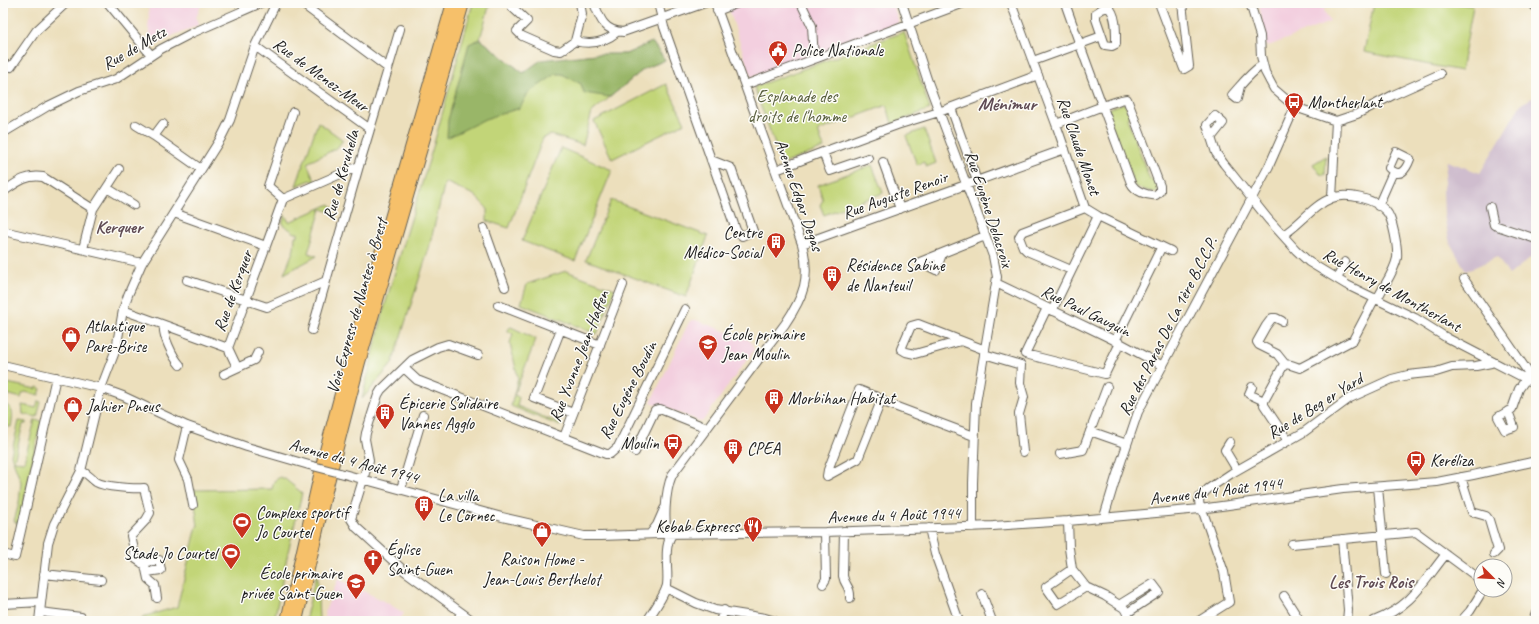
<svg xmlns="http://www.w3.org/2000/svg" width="1539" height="624" viewBox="0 0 1539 624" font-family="Caveat,sans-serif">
	<rect width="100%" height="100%" fill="#fdfcf7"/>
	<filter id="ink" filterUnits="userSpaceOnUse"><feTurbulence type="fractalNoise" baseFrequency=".025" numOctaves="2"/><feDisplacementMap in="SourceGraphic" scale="8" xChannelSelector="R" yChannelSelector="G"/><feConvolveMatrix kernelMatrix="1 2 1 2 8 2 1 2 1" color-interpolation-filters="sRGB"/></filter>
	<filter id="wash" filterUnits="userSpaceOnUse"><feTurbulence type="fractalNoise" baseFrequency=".012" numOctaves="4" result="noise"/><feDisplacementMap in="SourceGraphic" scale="16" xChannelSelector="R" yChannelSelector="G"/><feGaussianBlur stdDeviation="0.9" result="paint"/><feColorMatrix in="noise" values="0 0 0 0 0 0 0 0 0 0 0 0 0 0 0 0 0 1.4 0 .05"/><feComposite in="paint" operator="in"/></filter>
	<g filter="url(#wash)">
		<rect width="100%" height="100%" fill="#ecdfbc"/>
		<path fill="#f3cfdf" d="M148 3H202L196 18 199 25 174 35 153 47 148 27 149 18Z
			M732 3H892L899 23 868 34 798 63 751 77 729 9Z
			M1259 3H1329L1324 10 1330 22 1266 47Z
			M692 320H696L749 340 752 344 754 350 702 422 651 402 689 322Z
			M338 579 384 601 404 613 399 621H324L325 611Z"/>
		<path fill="#cfbdce" d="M1536 96V253L1509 275 1497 257 1466 271 1450 243 1444 215 1443 190 1447 161 1480 173 1521 104Z"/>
		<path fill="#c2d578" stroke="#6f784a" d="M473 3H490L480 39 523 73 541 62 587 55 626 54 652 42 665 60 644 69 592 112 583 145 551 135 543 138 509 228 487 221V208L474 195 445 182 429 248 392 364 362 399 385 305 433 147Z
			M1374 3H1454L1473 6 1461 71 1364 52Z
			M904 32 930 109 892 124 887 105 818 131 824 148 782 164 754 87Z
			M666 84 685 123 612 159 594 121Z
			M1124 103 1131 116 1127 118 1150 180 1155 179 1158 188 1156 193 1135 187 1106 110Z
			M318 122 343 140 337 148 307 163 315 181 313 182 311 180 296 186Z
			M924 129 936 163 926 167 924 162 917 165 906 136Z
			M561 148 612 170 575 261 522 241Z
			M1326 156 1325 175 1320 174 1313 164Z
			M872 165 883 193 824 215 820 205 823 200 818 185Z
			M611 200 708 236 686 297 586 260Z
			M330 204 333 208 332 212 321 209 308 253 317 256 284 274 294 249 295 236H298V233H295L282 224 285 215 289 222Z
			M566 271 615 289 597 334 521 304 527 284Z
			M511 327 536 339 514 395 519 397 517 406 561 424 560 426 511 406 518 378 510 343 513 334 507 330Z
			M7 383 36 389 37 387 41 389 39 395 25 392 22 394 21 398 7 394V398L3 396V386L6 387Z
			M38 401 41 402 37 417 23 414 22 405 36 408Z
			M3 403C15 409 13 416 11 427L3 426 5 413 3 412Z
			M35 420 41 421 19 524 14 521 19 503 21 482 11 455 19 421 26 422V424H23L14 461 24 462Z
			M280 477 285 479 302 493 288 552 274 621H143L142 617 177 607 197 526H198L193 490 272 489 274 481Z
			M317 571 319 621H305Z"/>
		<path fill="#99b668" stroke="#5a6942" d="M480 39 523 73 541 60 596 54H626L652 42 665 60 644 69 610 97 584 93 581 84 562 74H556L528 93 520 108 485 119 447 138 448 120 469 44Z"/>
	</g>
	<g filter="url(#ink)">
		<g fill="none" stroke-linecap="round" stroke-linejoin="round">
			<g stroke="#656054" stroke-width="10">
				<path id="minor" d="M108 3 151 55
					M301 3 388 68
					M516 3 512 7 527 21 517 31 522 36 554 50 561 51 575 41 582 14 580 3
					M594 3C600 19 604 31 623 32L705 3
					M658 3 664 27 736 230 742 236 753 231 731 168 711 160
					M801 3 812 26 814 59
					M902 3 928 82 993 256 997 277 976 403 973 483V527
					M1011 3 1056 124 1085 208 1098 216 1171 251
					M1159 3 1184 69 1189 66 1182 3
					M1531 3 1536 7
					M1108 7C1117 14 1116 33 1116 44L1112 46 1105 45 1096 19V13L1102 9Z
					M717 11 738 3
					M575 41C591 45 604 43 617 32
					M255 46 370 129
					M1033 61 1102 36
					M3 63 11 67 36 31 66 3
					M745 85 964 3
					M1240 86 1237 99 1232 95C1241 85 1250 73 1262 65
					M1295 107 1336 121
					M951 108 977 181
					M1056 124C1068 120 1119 98 1127 99L1160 186V191L1156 195C1147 196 1135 191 1131 183 1109 123 1086 63 1065 3
					M136 125 154 136 163 124
					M3 133 48 106 79 91 116 79 161 49 192 33 261 3
					M154 136 201 169
					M1211 138 1223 123 1215 116 1207 125 1216 153 1224 164 1268 219 1296 250 1309 262 1347 285 1415 318 1447 338 1536 384
					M823 152 830 171 868 158
					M1396 152 1410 159C1406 170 1400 179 1389 168Z
					M883 162 900 209
					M776 170 823 152 897 125 939 112 1038 75
					M107 188 134 205
					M3 192C16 183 26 174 43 177L93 209
					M1332 198 1336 121 1357 114 1393 95 1440 74
					M283 199 268 186 293 112
					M1378 206 1393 172
					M1490 207 1494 225 1536 239
					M484 228 505 287
					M3 231 142 263
					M1283 235C1300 225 1313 205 1332 198 1347 192 1375 199 1386 211 1393 218 1398 249 1397 258 1394 273 1383 286 1377 300
					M802 244 1065 149
					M266 246 283 199 359 166
					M83 249 93 209 119 169
					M942 254 936 270 920 262 985 236
					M1071 270 1027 251 1023 247 1019 237 1022 232 1085 208
					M1337 279 1345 262
					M1464 279 1528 372 1526 379 1519 389 1512 409 1498 417 1505 430 1514 427 1508 411
					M187 280 267 307 326 281
					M996 283 1120 343 1163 366
					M498 305 600 345
					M1047 308 1025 354 1105 374 1120 343
					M123 310 228 348 266 246 174 213
					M1052 311 1098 216
					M1282 321 1276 318H1272L1266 326 1257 342 1259 345 1277 354 1285 364
					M164 325C162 335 173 357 180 365
					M561 329 534 398 573 413
					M312 330 359 166 400 29
					M961 341 915 354 906 352 901 349 911 326 918 324 985 350
					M1115 341 1161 248
					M228 348 237 367
					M984 354 1021 365 1020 383 1024 397 1019 414 1023 452
					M3 365 101 388 123 396 187 426 247 447 309 465
					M404 368 417 380 606 454H610L618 447 685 309
					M224 374 254 360 258 352
					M1252 387 1249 394 1264 401
					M881 401 858 459 827 476 828 470 859 390 882 399 881 401 974 436
					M187 426 179 460 188 479 193 505
					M1090 431 1127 444
					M564 437 623 285
					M1288 441 1264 405V401L1283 366C1288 362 1295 367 1300 368L1353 340 1375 298
					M1230 442 1225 450 1237 470
					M635 452 655 410 660 409 707 428
					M1060 454 1083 450 1107 387
					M81 471C89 474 90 478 96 482 104 487 135 489 144 488L150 513 146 520 131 536 136 559 145 565 148 579 155 585 157 598
					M340 473 502 517 584 536H601L659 534 825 532 993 526 1068 521 1200 509 1343 489 1437 482 1473 475 1536 461
					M1461 477 1472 512 1486 516 1489 520 1498 550 1494 554
					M1378 487 1386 574
					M401 489 423 415
					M1200 509 1199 500 1200 497 1208 489 1232 473 1304 432 1350 398 1392 379 1408 375 1436 372 1452 367 1476 366 1491 363 1493 362
					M1104 517 1116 477 1138 412 1269 166 1295 107 1274 89 1265 72 1261 56 1260 36 1250 3
					M1068 521 1069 548 1072 569 1086 587 1105 596 1124 608 1131 621
					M929 528 935 554 959 621
					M844 531 843 576C845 587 851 586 850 598
					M650 534 657 525 664 509
					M1342 539 1348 610 1347 621
					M669 540C663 523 665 492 672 475L785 324C804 296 811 278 802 244L715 3
					M1292 544 1416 532 1481 580
					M3 554 15 557 56 377
					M142 563 159 560 161 570 147 572
					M1072 569 1046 587 1058 604 1086 587
					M44 574 101 580
					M823 584 826 579 825 532
					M666 588 696 603 715 610 765 618 775 621
					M982 594 992 621
					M1284 596 1300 621
					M3 604 41 602
					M1119 605 1153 584 1159 592 1127 613
					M40 612 81 617V621
					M39 621 48 543 54 524 81 471 101 388 116 349 123 310 128 295 142 263 221 138 230 120 255 46 276 3
					M457 621 461 613
					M473 621 402 569 356 527 351 519 369 460 365 439 366 433 378 395 381 390 412 360 438 347 448 344 478 355
					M647 621C653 611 665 595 667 585 669 570 663 550 671 536
					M720 621 724 610
					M1199 621 1229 602 1224 572 1202 509
					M1374 621C1413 605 1421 585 1446 554
					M1461 621 1470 611 1483 590
					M1533 621 1536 613"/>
			</g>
			<g stroke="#656054" stroke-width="14">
				<path id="highway" d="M287 621 324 458 349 364 453 3
					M296 621 328 482 359 362 463 3"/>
			</g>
			<use href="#minor" stroke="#fff" stroke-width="8"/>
			<use href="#highway" stroke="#f6c06b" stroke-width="12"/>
			<g stroke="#656054" stroke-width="10" stroke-linecap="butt">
				<path id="minor-bridge" d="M309 465 340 473"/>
			</g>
			<use href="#minor-bridge" stroke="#fff" stroke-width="8"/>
		</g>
	</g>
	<defs>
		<g id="civic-pin" transform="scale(1)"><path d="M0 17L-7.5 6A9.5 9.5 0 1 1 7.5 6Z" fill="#c8321e" stroke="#fdfcf7"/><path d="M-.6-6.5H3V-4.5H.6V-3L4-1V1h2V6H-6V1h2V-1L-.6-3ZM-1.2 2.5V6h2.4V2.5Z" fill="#fff"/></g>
		<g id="bus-pin" transform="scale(1)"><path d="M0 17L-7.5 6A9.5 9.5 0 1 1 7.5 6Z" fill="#c8321e" stroke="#fdfcf7"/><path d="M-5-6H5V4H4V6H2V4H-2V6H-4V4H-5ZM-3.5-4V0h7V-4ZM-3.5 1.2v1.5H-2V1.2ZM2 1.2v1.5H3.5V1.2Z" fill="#fff"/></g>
		<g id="building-pin" transform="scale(1)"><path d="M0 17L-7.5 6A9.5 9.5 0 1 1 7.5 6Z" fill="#c8321e" stroke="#fdfcf7"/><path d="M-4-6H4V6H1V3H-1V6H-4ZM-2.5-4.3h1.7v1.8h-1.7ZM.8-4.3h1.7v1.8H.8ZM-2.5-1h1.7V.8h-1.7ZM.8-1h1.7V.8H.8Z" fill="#fff"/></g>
		<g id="shop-pin" transform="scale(1)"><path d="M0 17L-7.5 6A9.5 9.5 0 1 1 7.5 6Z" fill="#c8321e" stroke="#fdfcf7"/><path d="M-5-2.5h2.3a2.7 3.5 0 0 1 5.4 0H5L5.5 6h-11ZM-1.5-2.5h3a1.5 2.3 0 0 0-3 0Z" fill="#fff"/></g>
		<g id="school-pin" transform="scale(1)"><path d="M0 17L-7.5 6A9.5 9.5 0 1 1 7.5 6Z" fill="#c8321e" stroke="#fdfcf7"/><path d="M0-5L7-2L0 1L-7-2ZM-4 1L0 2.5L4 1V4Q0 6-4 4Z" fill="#fff"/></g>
		<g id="stadium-pin" transform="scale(1)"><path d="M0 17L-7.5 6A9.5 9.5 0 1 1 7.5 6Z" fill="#c8321e" stroke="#fdfcf7"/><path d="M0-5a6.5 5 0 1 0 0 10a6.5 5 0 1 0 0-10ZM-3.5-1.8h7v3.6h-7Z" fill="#fff"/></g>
		<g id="restaurant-pin" transform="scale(1)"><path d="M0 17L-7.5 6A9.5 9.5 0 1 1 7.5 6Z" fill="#c8321e" stroke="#fdfcf7"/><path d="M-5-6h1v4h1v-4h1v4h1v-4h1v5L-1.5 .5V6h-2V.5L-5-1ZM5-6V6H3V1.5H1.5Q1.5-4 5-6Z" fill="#fff"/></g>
		<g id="church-pin" transform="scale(1)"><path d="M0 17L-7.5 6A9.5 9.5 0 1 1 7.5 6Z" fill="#c8321e" stroke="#fdfcf7"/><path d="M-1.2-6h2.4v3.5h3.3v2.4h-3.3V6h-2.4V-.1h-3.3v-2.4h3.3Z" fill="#fff"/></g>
	</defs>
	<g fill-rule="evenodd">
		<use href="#civic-pin" x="778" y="50"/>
		<use href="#bus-pin" x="1294" y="102"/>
		<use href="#building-pin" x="776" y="242"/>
		<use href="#building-pin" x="832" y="275"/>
		<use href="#shop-pin" x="71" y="336"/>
		<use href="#school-pin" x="708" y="344"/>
		<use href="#building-pin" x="774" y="398"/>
		<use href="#shop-pin" x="73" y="406"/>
		<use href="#building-pin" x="385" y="413"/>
		<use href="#bus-pin" x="673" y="443"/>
		<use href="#building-pin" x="733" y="448"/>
		<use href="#bus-pin" x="1416" y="460"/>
		<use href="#building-pin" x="424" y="505"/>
		<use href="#stadium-pin" x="242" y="522"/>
		<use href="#restaurant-pin" x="753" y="526"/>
		<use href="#shop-pin" x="542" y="531"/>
		<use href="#stadium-pin" x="231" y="553"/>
		<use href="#church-pin" x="373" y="559"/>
		<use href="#school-pin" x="356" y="583"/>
	</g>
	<g text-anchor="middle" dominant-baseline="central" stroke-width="3" stroke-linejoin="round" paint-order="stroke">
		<g font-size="17" fill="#1c1c1c" stroke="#fdfcf7">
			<text transform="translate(134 48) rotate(-30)">Rue de Metz</text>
			<text transform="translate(321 75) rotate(36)">Rue de Menez-Meur</text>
			<text transform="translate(1079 146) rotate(71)">Rue Claude Monet</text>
			<text transform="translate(341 175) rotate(-74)">Rue de Keruhella</text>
			<text transform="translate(799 195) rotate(71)">Avenue Edgar Degas</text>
			<text transform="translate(895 195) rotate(-20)">Rue Auguste Renoir</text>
			<text transform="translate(989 209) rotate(72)">Rue Eugène Delacroix</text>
			<text transform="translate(1392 290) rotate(29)">Rue Henry de Montherlant</text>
			<text transform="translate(233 291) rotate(-70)">Rue de Kerquer</text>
			<text transform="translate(357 306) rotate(-74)">Voie Express de Nantes à Brest</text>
			<text transform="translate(1086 311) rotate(26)">Rue Paul Gauguin</text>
			<text transform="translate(1168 326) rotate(-63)">Rue des Paras De La 1ère B.C.C.P.</text>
			<text transform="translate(579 356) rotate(-69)">Rue Yvonne Jean-Haffen</text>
			<text transform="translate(628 390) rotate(-63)">Rue Eugéne Boudin</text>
			<text transform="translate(1315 406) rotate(-32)">Rue de Beg er Yard</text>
			<text transform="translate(354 461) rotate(15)">Avenue du 4 Août 1944</text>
			<text transform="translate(1216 491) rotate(-7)">Avenue du 4 Août 1944</text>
			<text transform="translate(894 515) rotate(-2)">Avenue du 4 Août 1944</text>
		</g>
		<g font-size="17" fill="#1c1c1c" stroke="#fdfcf7" text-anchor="start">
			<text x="792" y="50">Police Nationale</text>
			<text x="1308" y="102">Montherlant</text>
			<text x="762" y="232" text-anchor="end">Centre<tspan x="762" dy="20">Médico-Social</tspan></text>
			<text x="846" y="265">Résidence Sabine<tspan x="846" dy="20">de Nanteuil</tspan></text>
			<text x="85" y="326">Atlantique<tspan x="85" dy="20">Pare-Brise</tspan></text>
			<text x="722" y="334">École primaire<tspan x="722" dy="20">Jean Moulin</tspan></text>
			<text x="788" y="398">Morbihan Habitat</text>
			<text x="399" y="403">Épicerie Solidaire<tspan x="399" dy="20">Vannes Agglo</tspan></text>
			<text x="87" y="406">Jahier Pneus</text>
			<text x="659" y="443" text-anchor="end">Moulin</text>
			<text x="747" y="448">CPEA</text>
			<text x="1430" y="460">Keréliza</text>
			<text x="438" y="495">La villa<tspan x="438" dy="20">Le Cornec</tspan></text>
			<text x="256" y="512">Complexe sportif<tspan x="256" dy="20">Jo Courtel</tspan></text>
			<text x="739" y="526" text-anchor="end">Kebab Express</text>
			<text x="387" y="549">Église<tspan x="387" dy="20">Saint-Guen</tspan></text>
			<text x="217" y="553" text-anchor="end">Stade Jo Courtel</text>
			<text x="542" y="559" text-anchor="middle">Raison Home -<tspan x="542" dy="20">Jean-Louis Berthelot</tspan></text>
			<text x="342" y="573" text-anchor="end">École primaire<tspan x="342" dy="20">privée Saint-Guen</tspan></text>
		</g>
		<g font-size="17" fill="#565d3c" stroke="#fdfcf7">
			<text x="797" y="96">Esplanade des<tspan x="797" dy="20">droits de l'homme</tspan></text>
		</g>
		<g font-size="18" font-weight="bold" fill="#604c54" stroke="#fdfcf7">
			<text x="119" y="227">Kerquer</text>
			<text x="1371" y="582">Les Trois Rois</text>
		</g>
		<g font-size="19" font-weight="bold" fill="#604c54" stroke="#fdfcf7">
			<text x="1007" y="104">Ménimur</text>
		</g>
	</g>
	<rect width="1539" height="624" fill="none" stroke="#fdfcf7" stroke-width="16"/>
	<g transform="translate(1493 578) rotate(114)"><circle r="19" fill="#fdfcf7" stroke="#a3a29f"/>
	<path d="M0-3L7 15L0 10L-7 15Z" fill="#c8321e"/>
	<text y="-6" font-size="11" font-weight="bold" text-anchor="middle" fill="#1c1c1c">N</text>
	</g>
</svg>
